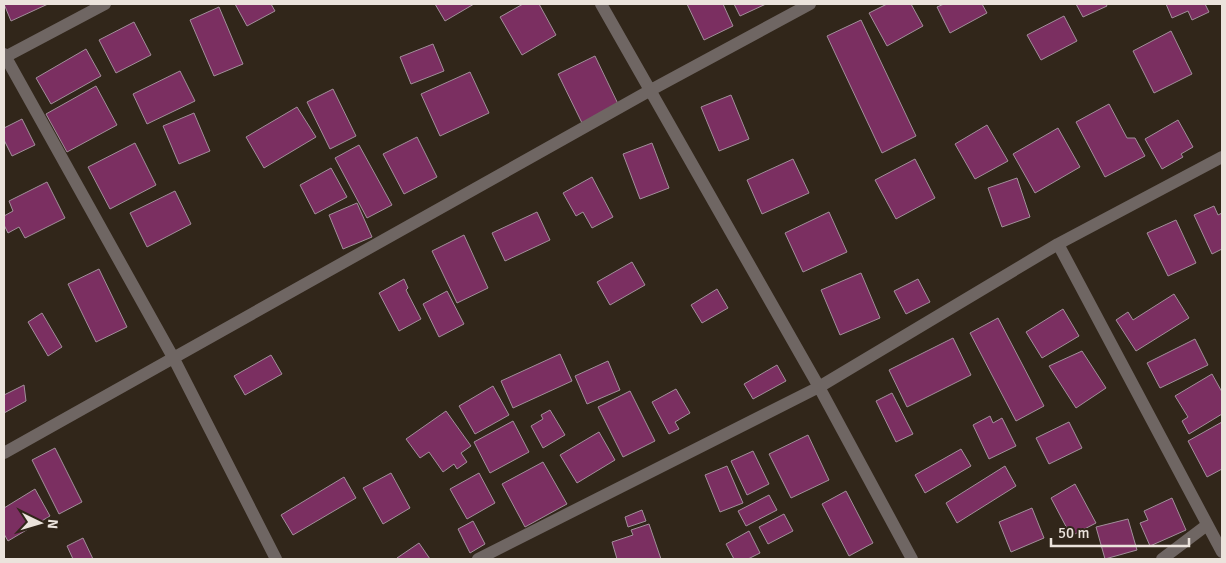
<svg xmlns="http://www.w3.org/2000/svg" width="1226" height="563" viewBox="0 0 1226 563" font-family="Signika,sans-serif">
	<rect width="100%" height="100%" fill="#31261a"/>
	<path fill="#7b2f61" stroke="#a28f9a" d="M4 4H48L11 21Z
		M235 4H271L275 11 247 26Z
		M435 4H474L445 21Z
		M523 4H539L556 35 522 55 500 17Z
		M687 4H723L733 26 704 40Z
		M734 4H766L740 16Z
		M887 4H911L923 26 887 46 869 13Z
		M944 4H982L987 13 950 33 937 7Z
		M1076 4H1106L1107 6 1083 17Z
		M1166 4H1205L1209 12 1192 20 1188 11 1172 18Z
		M219 7 243 64 214 76 190 20Z
		M1064 16 1077 41 1041 60 1027 35Z
		M861 20 916 136 882 153 827 36Z
		M134 22 151 55 116 73 99 40Z
		M1171 31 1192 74 1154 93 1133 51Z
		M433 44 444 71 411 84 400 57Z
		M86 49 101 76 51 104 36 78Z
		M595 56 619 106 582 123 558 74Z
		M180 71 195 101 147 124 133 94Z
		M470 72 489 113 440 136 421 94Z
		M96 86 117 125 67 152 46 114Z
		M333 89 356 136 330 149 307 102Z
		M731 95 749 139 719 151 701 107Z
		M1109 104 1127 138H1135L1145 156 1105 177 1076 122Z
		M297 107 316 137 264 168 246 137Z
		M194 113 210 151 179 164 163 126Z
		M22 119 35 145 12 156 4 140V128Z
		M1178 120 1193 147 1181 154 1183 157 1162 169 1145 139Z
		M987 125 1008 161 975 179 955 144Z
		M1058 128 1080 167 1035 193 1013 154Z
		M417 137 437 177 404 194 383 154Z
		M135 143 156 185 110 209 88 167Z
		M652 143 669 188 640 199 623 154Z
		M359 145 392 205 367 218 335 158Z
		M793 159 809 193 762 214 747 180Z
		M915 159 935 198 896 219 875 180Z
		M331 168 347 197 315 214 300 185Z
		M592 177 613 217 592 228 583 212 576 216 563 193Z
		M1017 178 1030 217 1002 227 988 188Z
		M47 182 65 218 25 238 19 227 8 233 4 225V216L13 211 9 201Z
		M175 191 191 224 147 247 130 213Z
		M357 203 372 237 343 249 329 215Z
		M1214 206 1218 215 1222 213V249L1212 254 1194 215Z
		M537 212 550 240 505 261 492 233Z
		M829 212 847 252 803 272 785 233Z
		M1176 220 1196 263 1168 276 1147 233Z
		M464 235 488 288 457 303 432 251Z
		M632 262 645 285 610 305 597 282Z
		M99 269 127 327 96 342 68 284Z
		M861 273 880 318 840 335 821 290Z
		M404 279 408 288 406 290 421 319 399 331 379 293Z
		M918 279 930 302 906 314 894 291Z
		M717 289 728 308 702 323 691 305Z
		M447 291 464 324 439 337 423 304Z
		M1174 294 1189 318 1136 351 1116 320 1128 312 1133 320Z
		M1063 309 1079 336 1042 358 1026 332Z
		M42 313 62 347 48 356 28 322Z
		M998 318 1044 406 1016 421 970 333Z
		M953 338 971 375 907 407 889 370Z
		M1195 339 1208 365 1160 388 1147 363Z
		M1082 351 1106 388 1076 408 1049 366Z
		M560 354 572 381 513 408 501 381Z
		M271 355 282 374 245 395 234 376Z
		M608 361 620 390 587 404 575 376Z
		M777 365 786 381 753 399 744 384Z
		M1212 374 1222 392V414L1189 434 1182 421 1188 417 1175 396Z
		M24 385 26 401 4 413V395Z
		M493 386 509 415 475 434 459 406Z
		M676 389 690 413 675 422 679 429 669 434 652 402Z
		M630 391 655 441 623 457 598 407Z
		M892 393 913 434 896 442 876 401Z
		M550 410 565 435 543 448 531 426 543 419 541 415Z
		M446 411 471 446 461 453 467 462 457 469 454 464 443 472 429 452 420 458 406 439Z
		M990 416 993 423 1002 418 1016 446 989 459 973 425Z
		M513 421 529 452 490 473 474 442Z
		M1069 422 1082 448 1049 464 1036 438Z
		M1222 422V469L1207 477 1188 441Z
		M599 432 615 460 577 483 560 455Z
		M808 435 829 480 791 498 769 454Z
		M55 448 82 502 59 514 32 460Z
		M961 449 971 466 925 493 915 475Z
		M753 451 769 484 747 495 731 461Z
		M543 462 567 504 525 527 502 484Z
		M727 466 743 503 720 512 705 475Z
		M1005 466 1016 486 957 523 946 503Z
		M391 473 410 508 383 524 363 488Z
		M479 473 495 503 467 519 450 489Z
		M344 477 356 498 293 535 281 515Z
		M1075 484 1096 523 1071 536 1051 498Z
		M35 489 50 516 8 541 4 534V508Z
		M846 491 873 543 849 556 822 504Z
		M769 495 777 510 746 526 738 511Z
		M1172 498 1186 530 1150 546 1140 523 1148 520 1144 511Z
		M1032 508 1044 538 1011 552 999 522Z
		M642 510 646 521 628 527 625 517Z
		M784 514 793 531 768 544 759 527Z
		M1128 519 1137 550 1105 559 1096 527Z
		M473 521 485 544 470 553 458 529Z
		M649 524 661 559H617L612 542 633 535 631 530Z
		M749 531 760 553 748 559H734L726 544Z
		M83 538 93 559H73L67 546Z
		M419 543 430 559H398L397 558Z"/>
	<g fill="none" stroke-linecap="round" stroke-linejoin="round">
		<path stroke="#6f6663" stroke-width="12" d="M601 4 819 387 912 559
			M4 54 174 359 276 559
			M5 57 105 4
			M1058 244 1222 552
			M4 453 649 91 810 4
			M478 559 819 387 1058 244 1222 157
			M1162 559 1207 525"/>
	</g>
	<rect width="1226" height="563" fill="none" stroke="#ebe3dc" stroke-width="10"/>
	<g transform="translate(40 523) rotate(95)" stroke="#31261a" stroke-width="4" paint-order="stroke">
	<path d="M0-4L9 19L0 12L-9 19Z" fill="#ebe3dc"/>
	<text y="-8" font-size="14" font-weight="bold" text-anchor="middle" fill="#ebe3dc">N</text>
	</g>
	<path d="M1051 538v8h138v-8" fill="none" stroke="#ebe3dc" stroke-width="2.5"/>
	<text x="1058" y="538" font-size="15" fill="#ebe3dc" stroke="#31261a" stroke-width="4" paint-order="stroke">50 m</text>
</svg>
